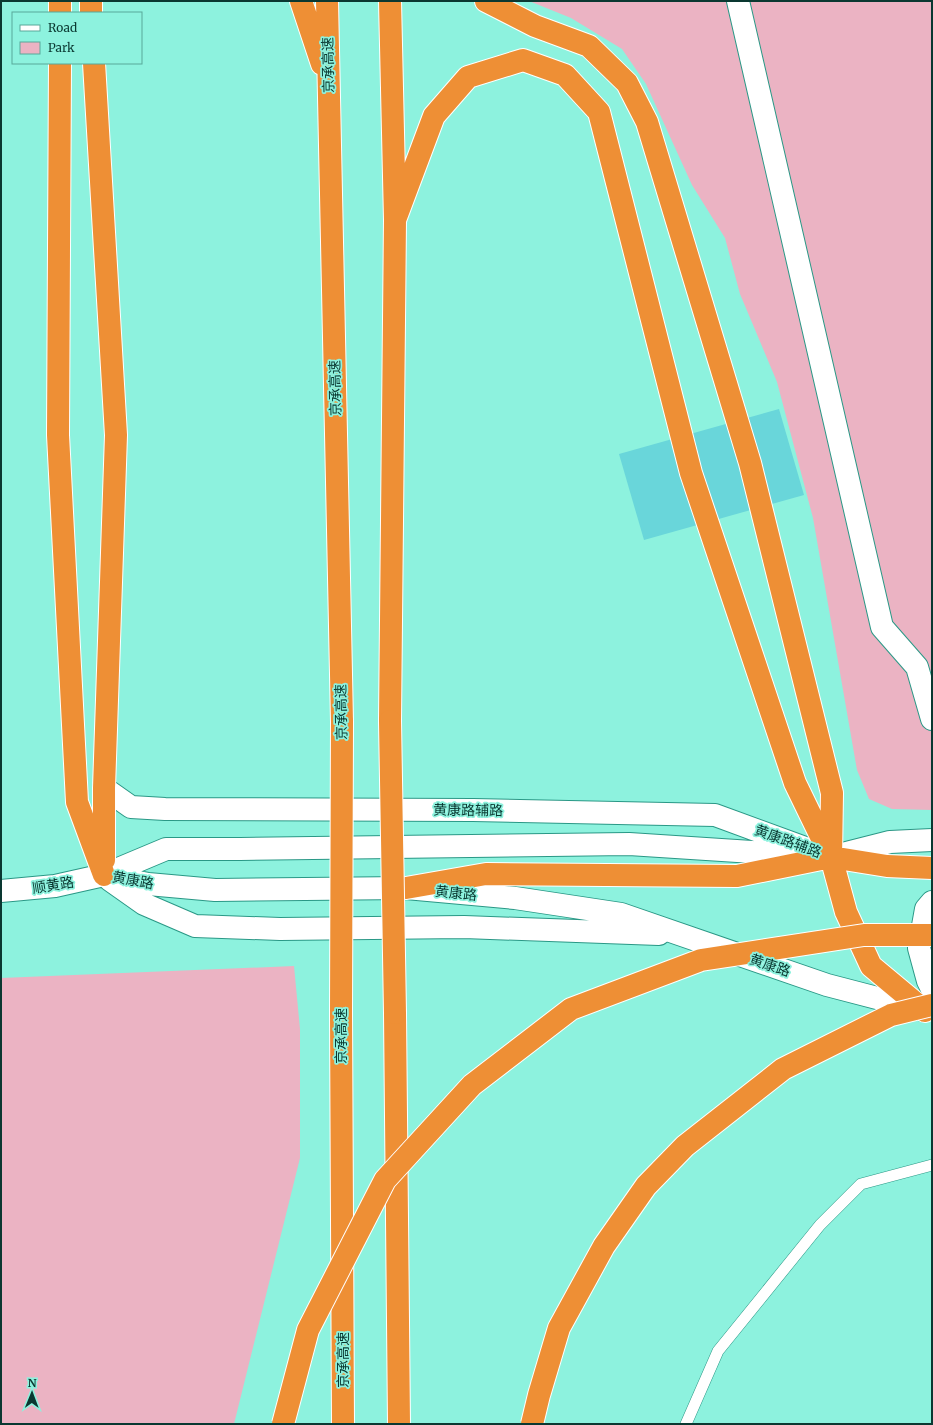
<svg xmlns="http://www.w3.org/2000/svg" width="933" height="1425" viewBox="0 0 933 1425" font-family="Merriweather,'Noto Sans SC',serif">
	<rect width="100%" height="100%" fill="#8df2de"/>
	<path fill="#ebb3c3" d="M529 1H932V810L892 809 869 799 857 770 813 518 777 382 740 294 725 238 692 185 646 84 622 49 571 18Z
		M294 966 300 1029V1158L234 1424H1V978Z"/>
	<path fill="#69d6da" d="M779 409 804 495 644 540 619 454Z"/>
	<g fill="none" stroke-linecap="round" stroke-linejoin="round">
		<g stroke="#2a9886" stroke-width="12">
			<path id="lane" d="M686 1424 718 1351 820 1225 861 1184 932 1165"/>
		</g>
		<g stroke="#2a9886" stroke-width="24">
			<path id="street" d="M738 1 882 627 917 667 932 719"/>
		</g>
		<g stroke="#2a9886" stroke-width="24">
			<path id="secondary" d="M104 788 131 807 165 809 473 810 715 815 808 849
				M104 875 148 884 215 890 406 888 515 898 621 914 827 985 923 1010
				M110 880 144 904 195 926 280 929 464 927 659 934
				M1 891 55 886 104 875 166 849H240L629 844 831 857 890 842 932 840
				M932 902 926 909 919 948 928 981 932 989"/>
		</g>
		<g stroke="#fff" stroke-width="24">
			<path id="highway" d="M91 1V13
				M301 1 322 64
				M327 1 342 722
				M60 13V1
				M60 63 58 435 77 802 104 875
				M94 63 116 435 104 788V860
				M395 220 434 116 468 77 523 60 565 75 599 112 691 473 795 783 831 857 846 912 871 966 925 1011
				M390 721 395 220 390 1
				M831 857 887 866 932 868
				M406 888 486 874 737 876 831 857 832 793 750 463 647 122 627 83 589 46 535 26 486 1
				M341 1013 343 1424
				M395 1013 399 1424"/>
		</g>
		<use href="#lane" stroke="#fff" stroke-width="11"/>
		<use href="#street" stroke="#fff" stroke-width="22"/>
		<use href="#secondary" stroke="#fff" stroke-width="22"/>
		<use href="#highway" stroke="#ee8f35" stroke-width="22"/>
		<g stroke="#fff" stroke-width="24" stroke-linecap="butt">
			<path id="highway-bridge" d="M390 721 395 1013
				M341 1013 342 722
				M283 1424 308 1330 385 1180 472 1085 571 1009 701 960 864 935H932
				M532 1424 539 1395 559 1328 604 1246 646 1186 685 1146 783 1069 891 1015 932 1005"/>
		</g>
		<use href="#highway-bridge" stroke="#ee8f35" stroke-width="22"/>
	</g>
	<g text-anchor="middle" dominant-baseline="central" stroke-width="3.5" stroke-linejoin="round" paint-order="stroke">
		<g font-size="14" fill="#0a3831" stroke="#8df2de">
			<text transform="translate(328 65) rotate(-91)">京承高速</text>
			<text transform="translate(335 388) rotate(-91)">京承高速</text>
			<text transform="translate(341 712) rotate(-91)">京承高速</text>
			<text transform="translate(468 810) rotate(1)">黄康路辅路</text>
			<text transform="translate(788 841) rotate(20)">黄康路辅路</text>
			<text transform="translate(133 880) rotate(10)">黄康路</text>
			<text transform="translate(53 885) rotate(-9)">顺黄路</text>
			<text transform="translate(456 893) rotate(6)">黄康路</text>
			<text transform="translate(770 965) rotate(19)">黄康路</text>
			<text transform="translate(341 1036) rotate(-90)">京承高速</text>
			<text transform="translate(343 1360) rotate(-90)">京承高速</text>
		</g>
	</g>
	<rect width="933" height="1425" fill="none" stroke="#0a3831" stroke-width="4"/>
	<rect x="12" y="12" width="130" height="52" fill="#8df2de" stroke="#59a899"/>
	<rect x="20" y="25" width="20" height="6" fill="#ffffff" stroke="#59a899"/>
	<text x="48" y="32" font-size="12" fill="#0a3831">Road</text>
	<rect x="20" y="42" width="20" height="12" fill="#ebb3c3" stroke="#59a899"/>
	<text x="48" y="52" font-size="12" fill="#0a3831">Park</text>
	<g transform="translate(32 1393) rotate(1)" stroke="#8df2de" stroke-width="3" paint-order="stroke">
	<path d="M0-3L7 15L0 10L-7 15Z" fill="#0a3831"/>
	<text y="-6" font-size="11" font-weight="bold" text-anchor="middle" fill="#0a3831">N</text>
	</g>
</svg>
